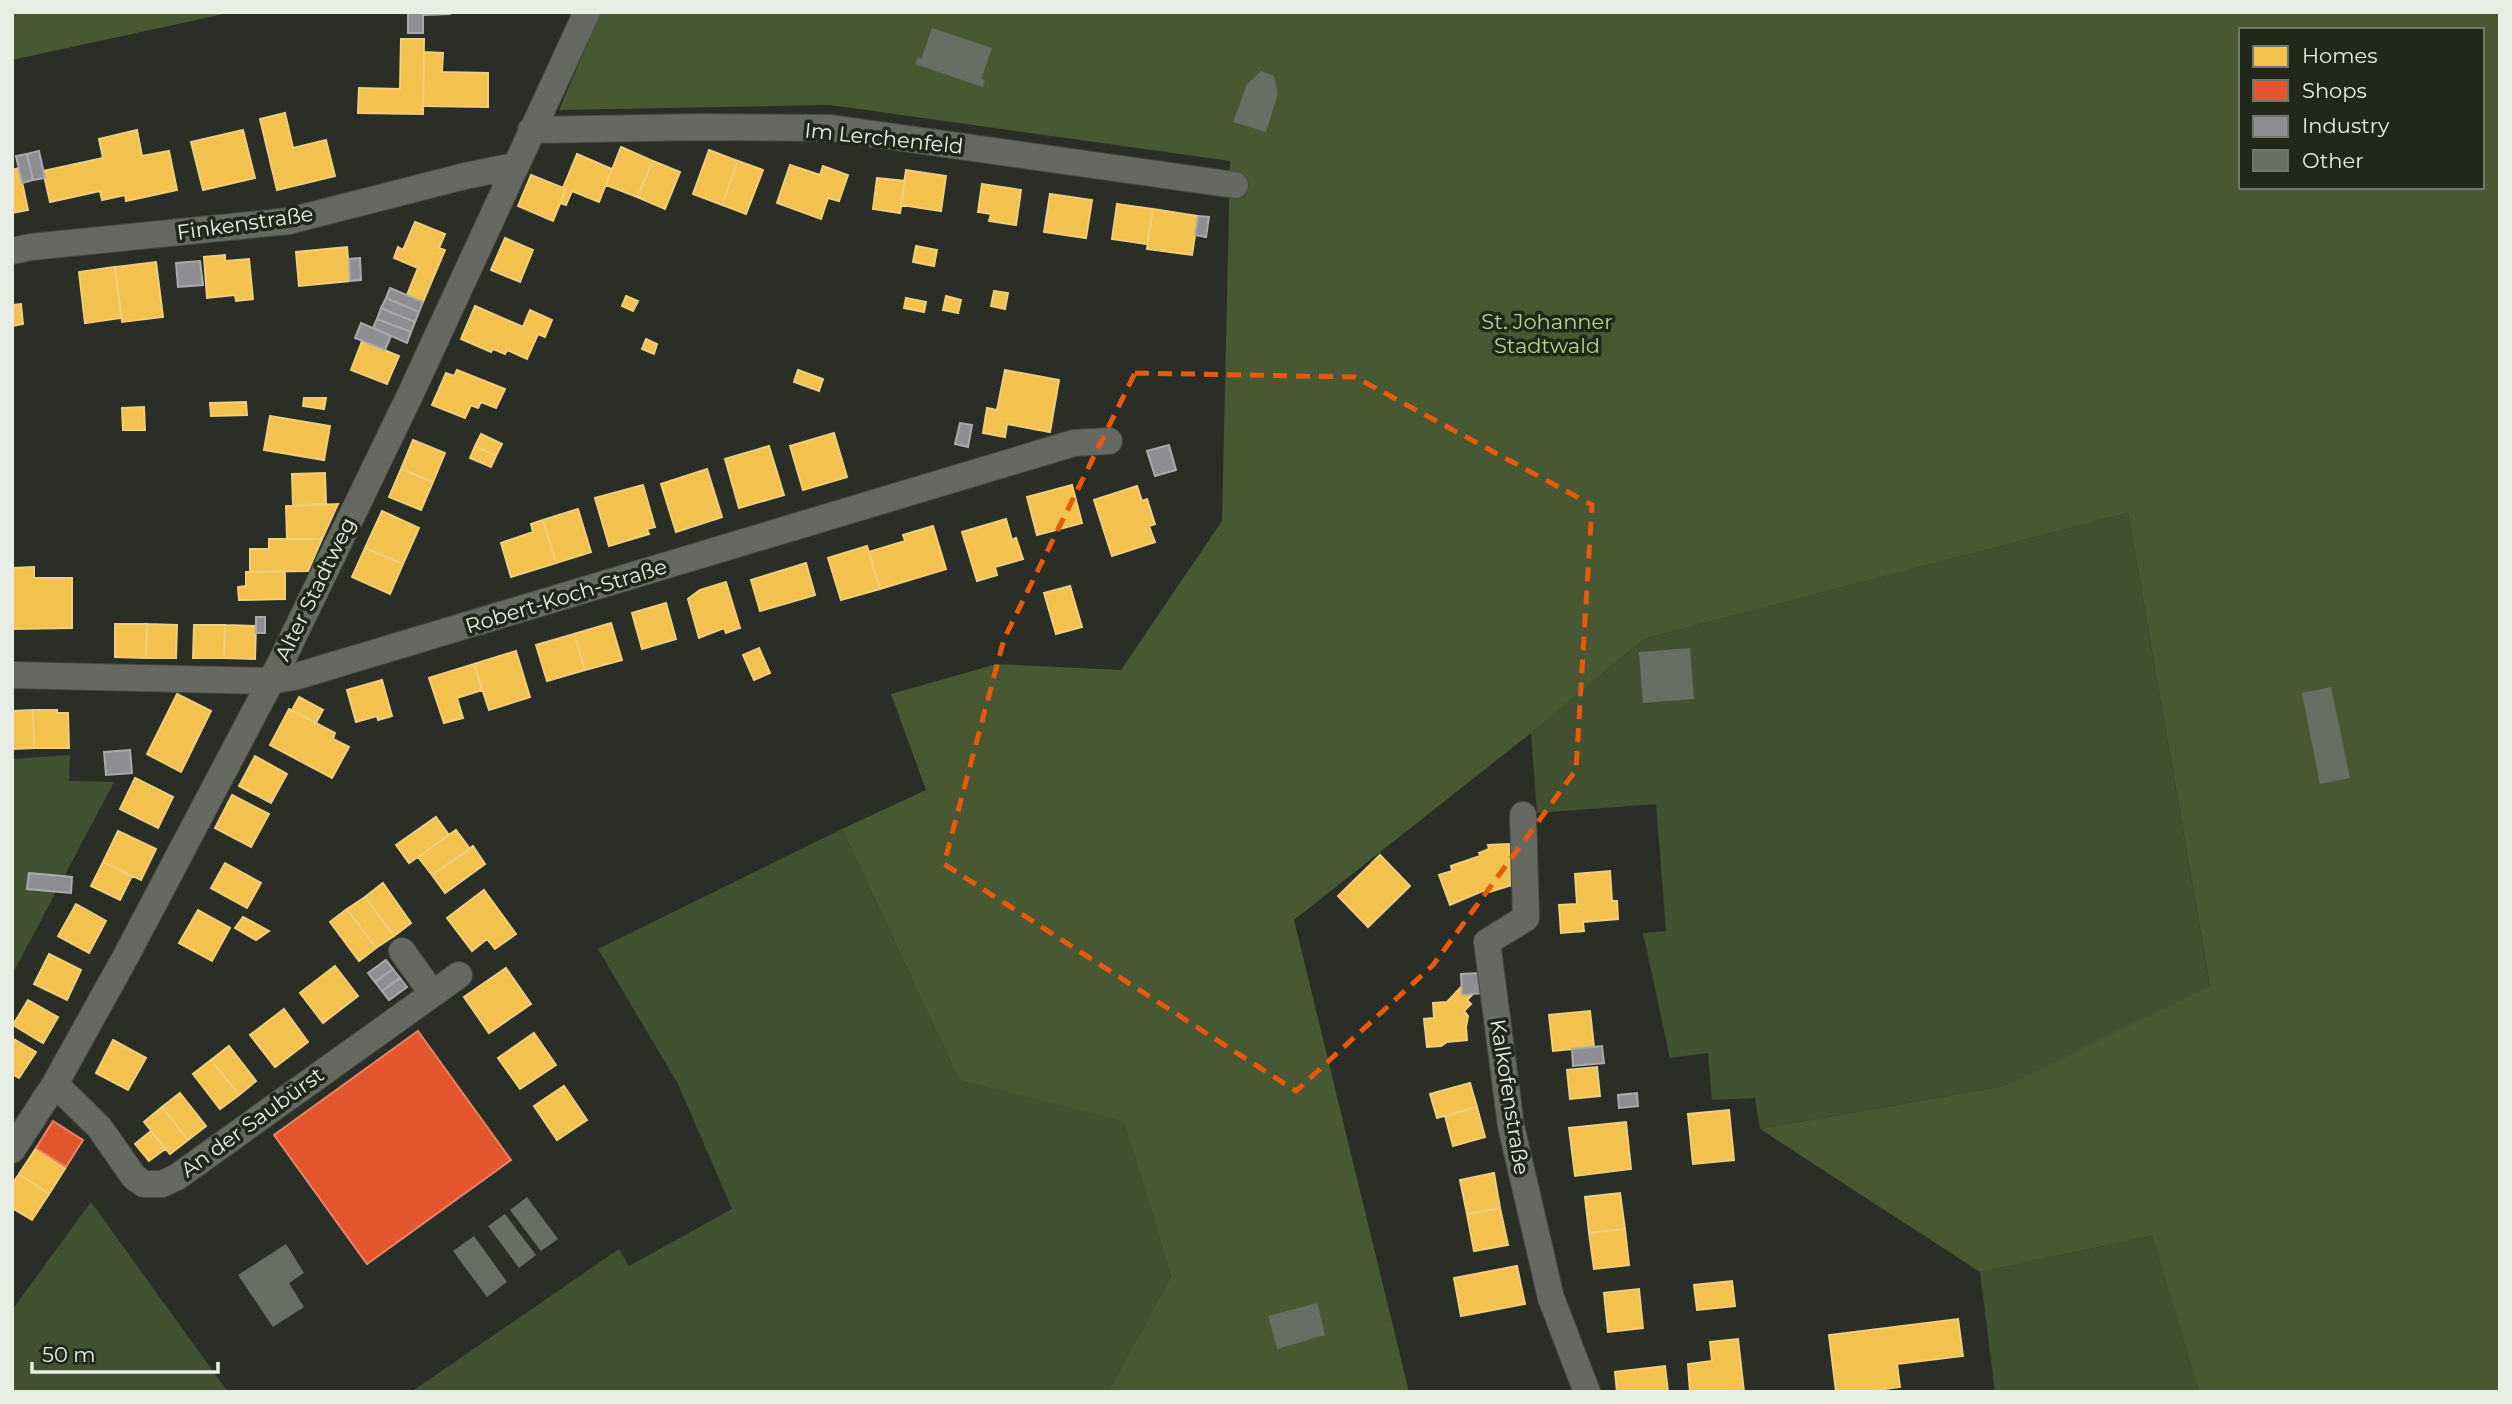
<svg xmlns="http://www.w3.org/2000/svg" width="2512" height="1404" viewBox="0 0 2512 1404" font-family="Montserrat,sans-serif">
	<rect width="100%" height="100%" fill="#2b2e26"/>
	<path fill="#425131" d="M2128 513 2210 987 2004 1086 1760 1129 1755 1098 1712 1100 1708 1053 1670 1058 1643 933 1666 931 1656 804 1537 813 1531 733 1644 639Z
		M70 755 69 781 114 782 12 975V759Z
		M842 829 959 1080 1124 1120 1171 1276 1108 1392H411L619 1249 629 1266 732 1209 678 1084 598 949Z
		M91 1202 228 1392H12V1310Z
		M2152 1236 2199 1392H1995L1980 1272Z"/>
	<path fill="#485832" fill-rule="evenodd" d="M12 12H233L12 60Z
		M601 12H2500V1392H2199L2152 1236 1980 1272 1760 1129 2004 1086 2210 986 2128 513 1644 639 1531 733 1294 920 1409 1392H1108L1171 1276 1124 1121 959 1080 842 829 926 790 891 694 997 664 1121 670 1222 521 1230 161 830 105 559 110ZM2241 30H2482V187H2241Z"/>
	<path fill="#f2c14e" stroke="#efce7b" stroke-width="2" d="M401 39H424L423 114 358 113 359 88 400 89Z
		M424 52 443 53 442 72 488 73V107L423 106Z
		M285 113 293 148 326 140 335 176 277 190 260 119Z
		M137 130 142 156 169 151 177 190 126 201 125 195 102 200 100 191 50 202 43 171 103 158 99 139Z
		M243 130 255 178 203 190 191 142Z
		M621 147 653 161 637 197 606 185Z
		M709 150 738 161 722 205 693 194Z
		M577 154 612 169 599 202 572 191 566 205 560 203 566 189 563 188Z
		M653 161 680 172 665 209 637 197Z
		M738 161 763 170 746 214 722 205Z
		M790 165 820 175 823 166 848 175 839 201 828 198 821 219 777 203Z
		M19 168 28 210 12 213V170Z
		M906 170 946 176 941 211 901 205Z
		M531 175 566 189 553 221 518 206Z
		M877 178 905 181 900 213 873 209Z
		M982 184 1021 190 1016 225 989 221 991 214 978 212Z
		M1050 194 1092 200 1086 238 1044 232Z
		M1117 204 1153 209 1147 244 1112 239Z
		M1153 209 1198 216 1192 255 1147 249Z
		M415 222 445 234 439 248 445 250 423 302 407 295 418 268 394 258 398 247 403 250Z
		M505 238 533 250 520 282 491 270Z
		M916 246 937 250 934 266 913 262Z
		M347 247 350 281 299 286 296 252Z
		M225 255V261L249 259 253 299 236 301 235 295 207 298 204 257Z
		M156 262 163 317 122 322 115 267Z
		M115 267 121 318 85 323 79 272Z
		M994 291 1008 293 1005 309 991 306Z
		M626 296 638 301 633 311 622 306Z
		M946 296 961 300 958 313 943 310Z
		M12 297 13 305 21 304 23 324 12 326Z
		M906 298 926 302 924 312 904 308Z
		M475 306 523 327 530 310 552 320 545 337 538 334 527 359 507 350 505 354 493 349 491 352 461 339Z
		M646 339 657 344 654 354 642 349Z
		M362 341 399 356 387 384 351 370Z
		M457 370 505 389 496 408 481 402 478 408 471 405 465 418 432 405 446 373 454 376Z
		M798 370 823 379 819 391 794 382Z
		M1005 370 1059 380 1050 432 1007 424 1005 437 983 433 987 408 997 410Z
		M304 398H326L324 409 303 406Z
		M246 402 247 415 211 416 210 403Z
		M144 407 145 430H123L122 408Z
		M270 416 330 426 324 460 264 450Z
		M834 433 847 477 803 490 790 446Z
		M481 434 502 444 496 456 475 446Z
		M413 440 445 453 433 482 401 469Z
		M475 446 496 456 491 467 470 458Z
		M769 446 784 495 739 508 725 459Z
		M401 469 433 482 421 510 389 497Z
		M707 469 722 517 676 532 661 484Z
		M325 473 326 504 293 505 292 474Z
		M643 485 655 527 647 529 649 534 609 546 595 498Z
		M1072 485 1082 523 1037 535 1027 497Z
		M1137 486 1142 501 1147 499 1155 524 1149 526 1155 542 1112 556 1094 500Z
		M338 504 322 539H287L286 506Z
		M578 509 591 552 556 563 543 520Z
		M382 511 419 528 403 564 365 548Z
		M1006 519 1012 540 1016 538 1023 559 995 567 997 575 977 581 962 532Z
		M543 520 556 563 511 577 501 543 533 532 531 524Z
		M933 526 946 569 880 589 869 552 905 541 903 535Z
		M269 539H322L308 571 250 572V549H269Z
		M867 546 880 589 841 600 828 558Z
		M365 548 403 564 390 594 352 577Z
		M806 563 815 595 760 611 751 580Z
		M34 567V578H72V628L12 629V568Z
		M285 571V599L239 600 238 587 246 586V572Z
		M726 582 740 628 726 633 724 628 699 638 688 599 700 590Z
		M1070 586 1082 627 1056 634 1044 593Z
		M666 603 676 639 642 649 632 613Z
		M611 623 622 660 585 670 574 634Z
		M115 624H147L146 658 115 657Z
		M147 624 177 625 176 658H146Z
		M194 625H225L224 658H193Z
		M225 625 256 626 255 659 224 658Z
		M574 634 585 670 547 681 536 645Z
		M759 648 770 673 754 680 743 655Z
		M516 651 530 697 489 710 474 664Z
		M474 664 482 690 457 698 463 718 444 723 429 678Z
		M382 680 392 716 378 720 377 716 356 722 347 690Z
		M177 694 211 711 181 772 147 754Z
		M299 697 323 710 316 723 292 710Z
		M289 709 335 733 333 739 349 747 332 778 270 745Z
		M33 710 34 748 12 749V711Z
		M33 710H57V713H68L69 748H34Z
		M255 756 287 774 271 803 239 786Z
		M135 778 173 797 158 828 120 809Z
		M232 795 269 814 251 847 215 828Z
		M436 817 449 835 409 863 396 845Z
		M456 830 470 849 432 875 418 857Z
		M118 831 156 849 141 880 103 862Z
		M1509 844 1512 885 1486 893 1485 890 1450 905 1439 875 1452 871 1451 866 1480 856 1479 853 1489 849 1488 845Z
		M473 846 485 864 445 893 432 875Z
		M1380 855 1410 886 1368 927 1338 896Z
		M103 862 132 876 120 900 91 886Z
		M225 863 261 883 247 908 211 888Z
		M1610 871 1612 901H1617L1618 919 1583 922 1584 931 1561 933 1559 905 1577 904 1575 874Z
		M383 883 411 923 394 936 365 897Z
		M484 890 516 934 495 949 487 939 472 951 447 918Z
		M365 897 394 936 376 948 347 909Z
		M76 904 106 921 89 953 58 936Z
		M347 909 376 948 359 961 330 922Z
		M198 910 230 928 212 961 179 943Z
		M243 917 269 931 256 940 235 928Z
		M49 954 81 970 67 1000 34 984Z
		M335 966 358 996 323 1023 300 993Z
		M506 968 531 1004 489 1033 464 997Z
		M1462 986V995L1473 994 1467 1000 1471 1004 1464 1011 1468 1016 1466 1027 1467 1040 1447 1042 1441 1046 1427 1047 1424 1019 1434 1018 1433 1003 1447 1002Z
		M28 1000 58 1017 43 1043 13 1025Z
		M284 1009 308 1042 275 1067 250 1035Z
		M1590 1011 1594 1047 1553 1051 1549 1015Z
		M534 1033 556 1065 520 1089 498 1058Z
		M12 1038 36 1052 19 1078 12 1074Z
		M113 1040 146 1058 128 1090 96 1073Z
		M229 1046 256 1081 239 1095 211 1060Z
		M211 1060 239 1095 220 1109 193 1074Z
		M1597 1067 1600 1096 1570 1099 1567 1070Z
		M1470 1083 1477 1107 1437 1118 1430 1094Z
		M564 1086 587 1120 557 1140 534 1106Z
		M180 1093 206 1126 188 1140 162 1107Z
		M162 1107 188 1140 170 1154 144 1122Z
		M1477 1107 1485 1137 1453 1146 1445 1116Z
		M1729 1110 1734 1160 1693 1164 1688 1114Z
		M1626 1122 1631 1169 1575 1176 1569 1128Z
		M151 1131 165 1149 149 1161 135 1144Z
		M36 1148 66 1167 49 1194 19 1174Z
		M1494 1173 1500 1208 1467 1214 1460 1180Z
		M19 1174 49 1194 32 1220 12 1208V1184Z
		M1620 1193 1625 1229 1589 1233 1585 1197Z
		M1500 1208 1508 1245 1474 1251 1467 1214Z
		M1625 1229 1629 1265 1594 1269 1589 1233Z
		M1517 1266 1525 1304 1461 1316 1454 1278Z
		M1732 1281 1735 1306 1697 1310 1694 1285Z
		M1639 1289 1643 1328 1608 1332 1604 1293Z
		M1958 1319 1963 1356 1897 1364 1900 1387 1864 1392H1836L1829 1335Z
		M1738 1339 1744 1392H1690L1688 1364 1712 1361 1710 1342Z
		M1665 1366 1668 1392H1617L1615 1372Z"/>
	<path fill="#e4572e" stroke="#e68465" stroke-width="2" d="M418 1031 511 1160 367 1264 274 1135Z
		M53 1121 83 1140 66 1167 36 1148Z"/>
	<path fill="#8d8d92" stroke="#a9aaab" stroke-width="2" d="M408 12H450V14L423 15V33H408Z
		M39 151 45 178 33 180 27 154Z
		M27 154 33 180 22 183 16 156Z
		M1198 216 1209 217 1206 237 1195 235Z
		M360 258 361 280 350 281 349 259Z
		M200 261 203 285 178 287 176 263Z
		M390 288 423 302 419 312 386 298Z
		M386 298 419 312 415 322 381 308Z
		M381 308 415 322 411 332 377 319Z
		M377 319 411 332 407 343 373 328Z
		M361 323 391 336 385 350 355 338Z
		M960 423 972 425 968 447 955 444Z
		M1169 445 1176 470 1155 476 1147 451Z
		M256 617H265V633H256Z
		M130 750 132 773 106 775 104 752Z
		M29 873 72 877 71 893 27 889Z
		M386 960 393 969 375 982 368 973Z
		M393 969 400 978 382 991 375 982Z
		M1481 973 1483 993 1462 995 1461 974Z
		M400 978 407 987 389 1000 382 991Z
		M1602 1046 1604 1063 1573 1066 1572 1049Z
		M1637 1093 1638 1106 1619 1108 1618 1095Z"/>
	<path fill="#696e62" d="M932 28 992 48 981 79 985 80 983 87 915 64 918 57 921 59Z
		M1261 71 1274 76 1278 94 1266 132 1233 122 1247 84Z
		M1690 648 1694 699 1643 703 1639 652Z
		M2331 687 2350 778 2320 784 2302 693Z
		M527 1197 558 1239 541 1251 510 1210Z
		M505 1214 536 1255 519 1268 488 1226Z
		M474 1236 507 1282 487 1297 453 1251Z
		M286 1244 304 1273 289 1283 304 1307 273 1327 238 1275Z
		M1317 1303 1325 1335 1277 1349 1268 1316Z"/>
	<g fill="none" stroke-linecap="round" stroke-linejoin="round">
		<g stroke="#474942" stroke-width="28">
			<path id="minor" d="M531 130 701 127 831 128 1235 185
				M12 251 31 247 289 221 465 176 515 166
				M12 675 270 681 294 677 1074 443 1109 441
				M1523 815 1526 918 1487 942 1511 1126 1551 1298 1587 1392
				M402 951 432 993
				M55 1084 99 1127 134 1177 144 1184H162L177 1177 459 975
				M12 1150 55 1084 126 956 282 660 411 393 587 12"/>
		</g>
		<use href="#minor" stroke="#666962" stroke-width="26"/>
	</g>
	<path fill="none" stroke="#e8590c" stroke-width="5" stroke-dasharray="14 9" stroke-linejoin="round" d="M1135 373 1355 377 1592 505 1576 770 1433 965 1296 1091 944 864 1004 639Z"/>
	<g text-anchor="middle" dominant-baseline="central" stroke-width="7" stroke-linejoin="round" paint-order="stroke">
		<g font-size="21" fill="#e9eee4" stroke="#212819">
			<text transform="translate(884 138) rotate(6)">Im Lerchenfeld</text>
			<text transform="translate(245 223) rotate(-8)">Finkenstraße</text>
			<text transform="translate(315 589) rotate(-64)">Alter Stadtweg</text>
			<text transform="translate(566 596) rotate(-17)">Robert-Koch-Straße</text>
			<text transform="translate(1510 1097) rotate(81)">Kalkofenstraße</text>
			<text transform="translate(252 1122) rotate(-36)">An der Saubürst</text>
		</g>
		<g font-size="21" fill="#b4d58f" stroke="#212819">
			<text x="1547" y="321">St. Johanner<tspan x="1547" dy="24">Stadtwald</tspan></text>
		</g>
	</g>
	<rect width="2512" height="1404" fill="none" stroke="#e9eee4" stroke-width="28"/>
	<rect x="2239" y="28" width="245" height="161" fill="#212819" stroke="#71776a" stroke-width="2"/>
	<rect x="2253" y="46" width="35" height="21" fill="#f2c14e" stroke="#71776a" stroke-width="2"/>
	<text x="2302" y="63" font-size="21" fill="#e9eee4">Homes</text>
	<rect x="2253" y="80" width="35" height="21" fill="#e4572e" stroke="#71776a" stroke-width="2"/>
	<text x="2302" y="98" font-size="21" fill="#e9eee4">Shops</text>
	<rect x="2253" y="116" width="35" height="21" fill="#8d8d92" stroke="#71776a" stroke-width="2"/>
	<text x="2302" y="133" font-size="21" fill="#e9eee4">Industry</text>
	<rect x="2253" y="150" width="35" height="21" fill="#696e62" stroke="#71776a" stroke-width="2"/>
	<text x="2302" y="168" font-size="21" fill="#e9eee4">Other</text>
	<path d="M32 1362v10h186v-10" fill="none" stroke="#e9eee4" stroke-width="3.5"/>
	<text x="42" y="1362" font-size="21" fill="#e9eee4" stroke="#212819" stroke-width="5" paint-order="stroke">50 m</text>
</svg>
